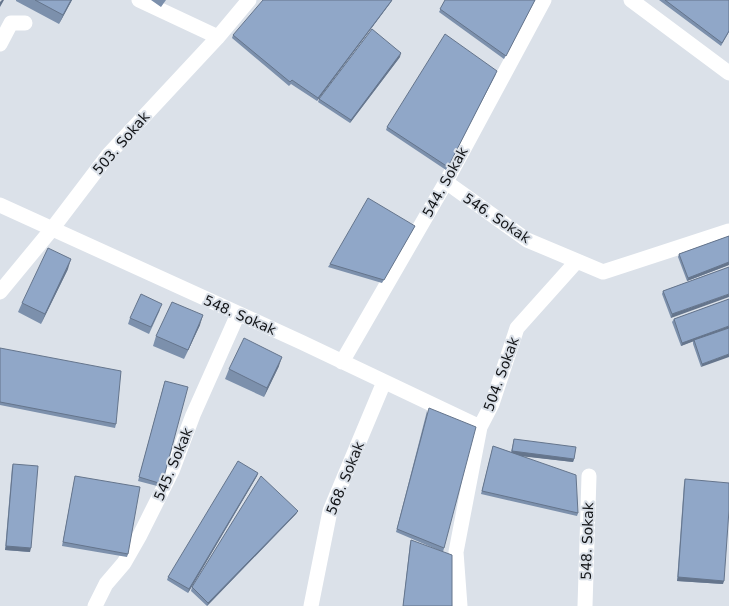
<svg xmlns="http://www.w3.org/2000/svg" width="729" height="606" viewBox="0 0 729 606" font-family="'DejaVu Sans',sans-serif">
	<rect width="100%" height="100%" fill="#dbe1e9"/>
	<g fill="none" stroke-linecap="round" stroke-linejoin="round">
		<path stroke="#fff" stroke-width="15" d="M139 0 218 37
			M631 0 729 73
			M0 44 11 23H25
			M446 182 527 240 577 261
			M0 205 301 342 480 427
			M0 292 52 229 109 154 218 37 249 0
			M342 362 446 182 544 0
			M95 606 106 584 124 563 140 535 172 471 193 415 238 314
			M311 606 330 511 384 382
			M460 606 456 552 480 427 492 404 517 328 577 261 603 272 729 231
			M585 606 589 476"/>
	</g>
	<path fill="#7c90ac" d="M16 0H72L59 24 16 1Z
		M151 0H166L161 7Z
		M392 0 391 2 317 101 291 84 289 86 232 38 233 35Z
		M445 0H535L504 59 439 12Z
		M659 0H729V32L721 46Z
		M400 57 350 123 318 102 319 99Z
		M496 74 446 170 386 130 387 127Z
		M415 226 382 283 328 267 330 264Z
		M729 236V265L687 281 678 257 679 254Z
		M729 267 671 318 662 294 663 291Z
		M68 269 41 324 18 312 22 303Z
		M729 299 701 367 693 344V341L681 346 672 322 674 319Z
		M160 310 149 334 128 324 130 318Z
		M200 325 184 359 153 346 156 336Z
		M0 348 116 424 115 428 0 405Z
		M279 366 264 397 225 379 229 369Z
		M164 384 162 484 161 487 138 481Z
		M427 411 444 548 443 552 396 532Z
		M514 439 574 459 573 462 523 456 578 513 577 516 481 494 493 446 511 452Z
		M13 464 30 552 5 550 12 467Z
		M258 473 257 476 188 593 167 580 168 577Z
		M75 476 128 554 127 557 62 546Z
		M685 479 723 584 677 581 684 483Z
		M298 511 296 514 207 606 191 591 192 587Z
		M411 540 452 606H403L410 543Z"/>
	<path fill="#65758c" d="M2 0H4L0 7V2Z
		M71 0H72L59 24 63 15Z
		M392 0 391 2 317 101 318 98Z
		M401 53 400 57 350 123 351 120Z
		M71 259 68 269 41 324 45 314Z
		M729 262V265L687 281 688 278Z
		M729 294V297L671 318 672 314Z
		M203 315 200 325 184 359 188 350Z
		M729 326V328L681 346 682 343Z
		M729 354V357L701 367 702 364Z
		M282 357 279 366 264 397 267 388Z
		M512 451 574 459 573 462 511 455Z
		M258 473 257 476 188 593 189 589Z
		M298 511 296 514 207 606 208 603Z
		M6 546 31 548 30 552 5 550Z
		M678 577 724 581 723 584 677 581Z"/>
	<path fill="#90a7c8" stroke="#65758c" d="M35 0H71L63 15Z
		M263 0H392L318 98 292 80 290 82 233 35Z
		M445 0H535L506 56 440 9Z
		M665 0H729V31L722 43Z
		M372 29 401 53 351 120 319 99Z
		M445 34 497 71 448 167 387 127Z
		M368 198 415 226 384 280 330 264Z
		M729 236V262L688 278 679 254Z
		M48 248 71 259 45 314 22 303Z
		M729 267V294L672 314 663 291Z
		M141 294 162 304 151 327 130 318Z
		M729 299V326L682 343 674 319Z
		M172 302 203 315 188 350 156 336Z
		M729 328V354L702 364 694 340Z
		M244 338 282 357 267 388 229 369Z
		M0 348 121 371 116 424 0 402Z
		M165 381 188 387 162 484 139 477Z
		M429 408 476 427 444 548 397 529Z
		M514 439 576 447 574 459 512 451Z
		M493 446 576 475 578 513 482 491Z
		M238 461 258 473 189 589 168 577Z
		M13 464 38 466 31 548 6 546Z
		M75 476 140 487 128 554 63 542Z
		M261 476 298 511 208 603 192 587Z
		M685 479 729 483V510L724 581 678 577Z
		M411 540 452 555V606H403Z"/>
	<g text-anchor="middle" dominant-baseline="central" stroke-width="4" stroke-linejoin="round" paint-order="stroke">
		<g font-size="14" fill="#121417" stroke="#dbe1e9">
			<text transform="translate(121 143) rotate(-49)">503. Sokak</text>
			<text transform="translate(445 182) rotate(-61)">544. Sokak</text>
			<text transform="translate(497 218) rotate(34)">546. Sokak</text>
			<text transform="translate(240 315) rotate(24)">548. Sokak</text>
			<text transform="translate(501 374) rotate(-70)">504. Sokak</text>
			<text transform="translate(173 464) rotate(-67)">545. Sokak</text>
			<text transform="translate(345 478) rotate(-68)">568. Sokak</text>
			<text transform="translate(587 541) rotate(-88)">548. Sokak</text>
		</g>
	</g>
</svg>
